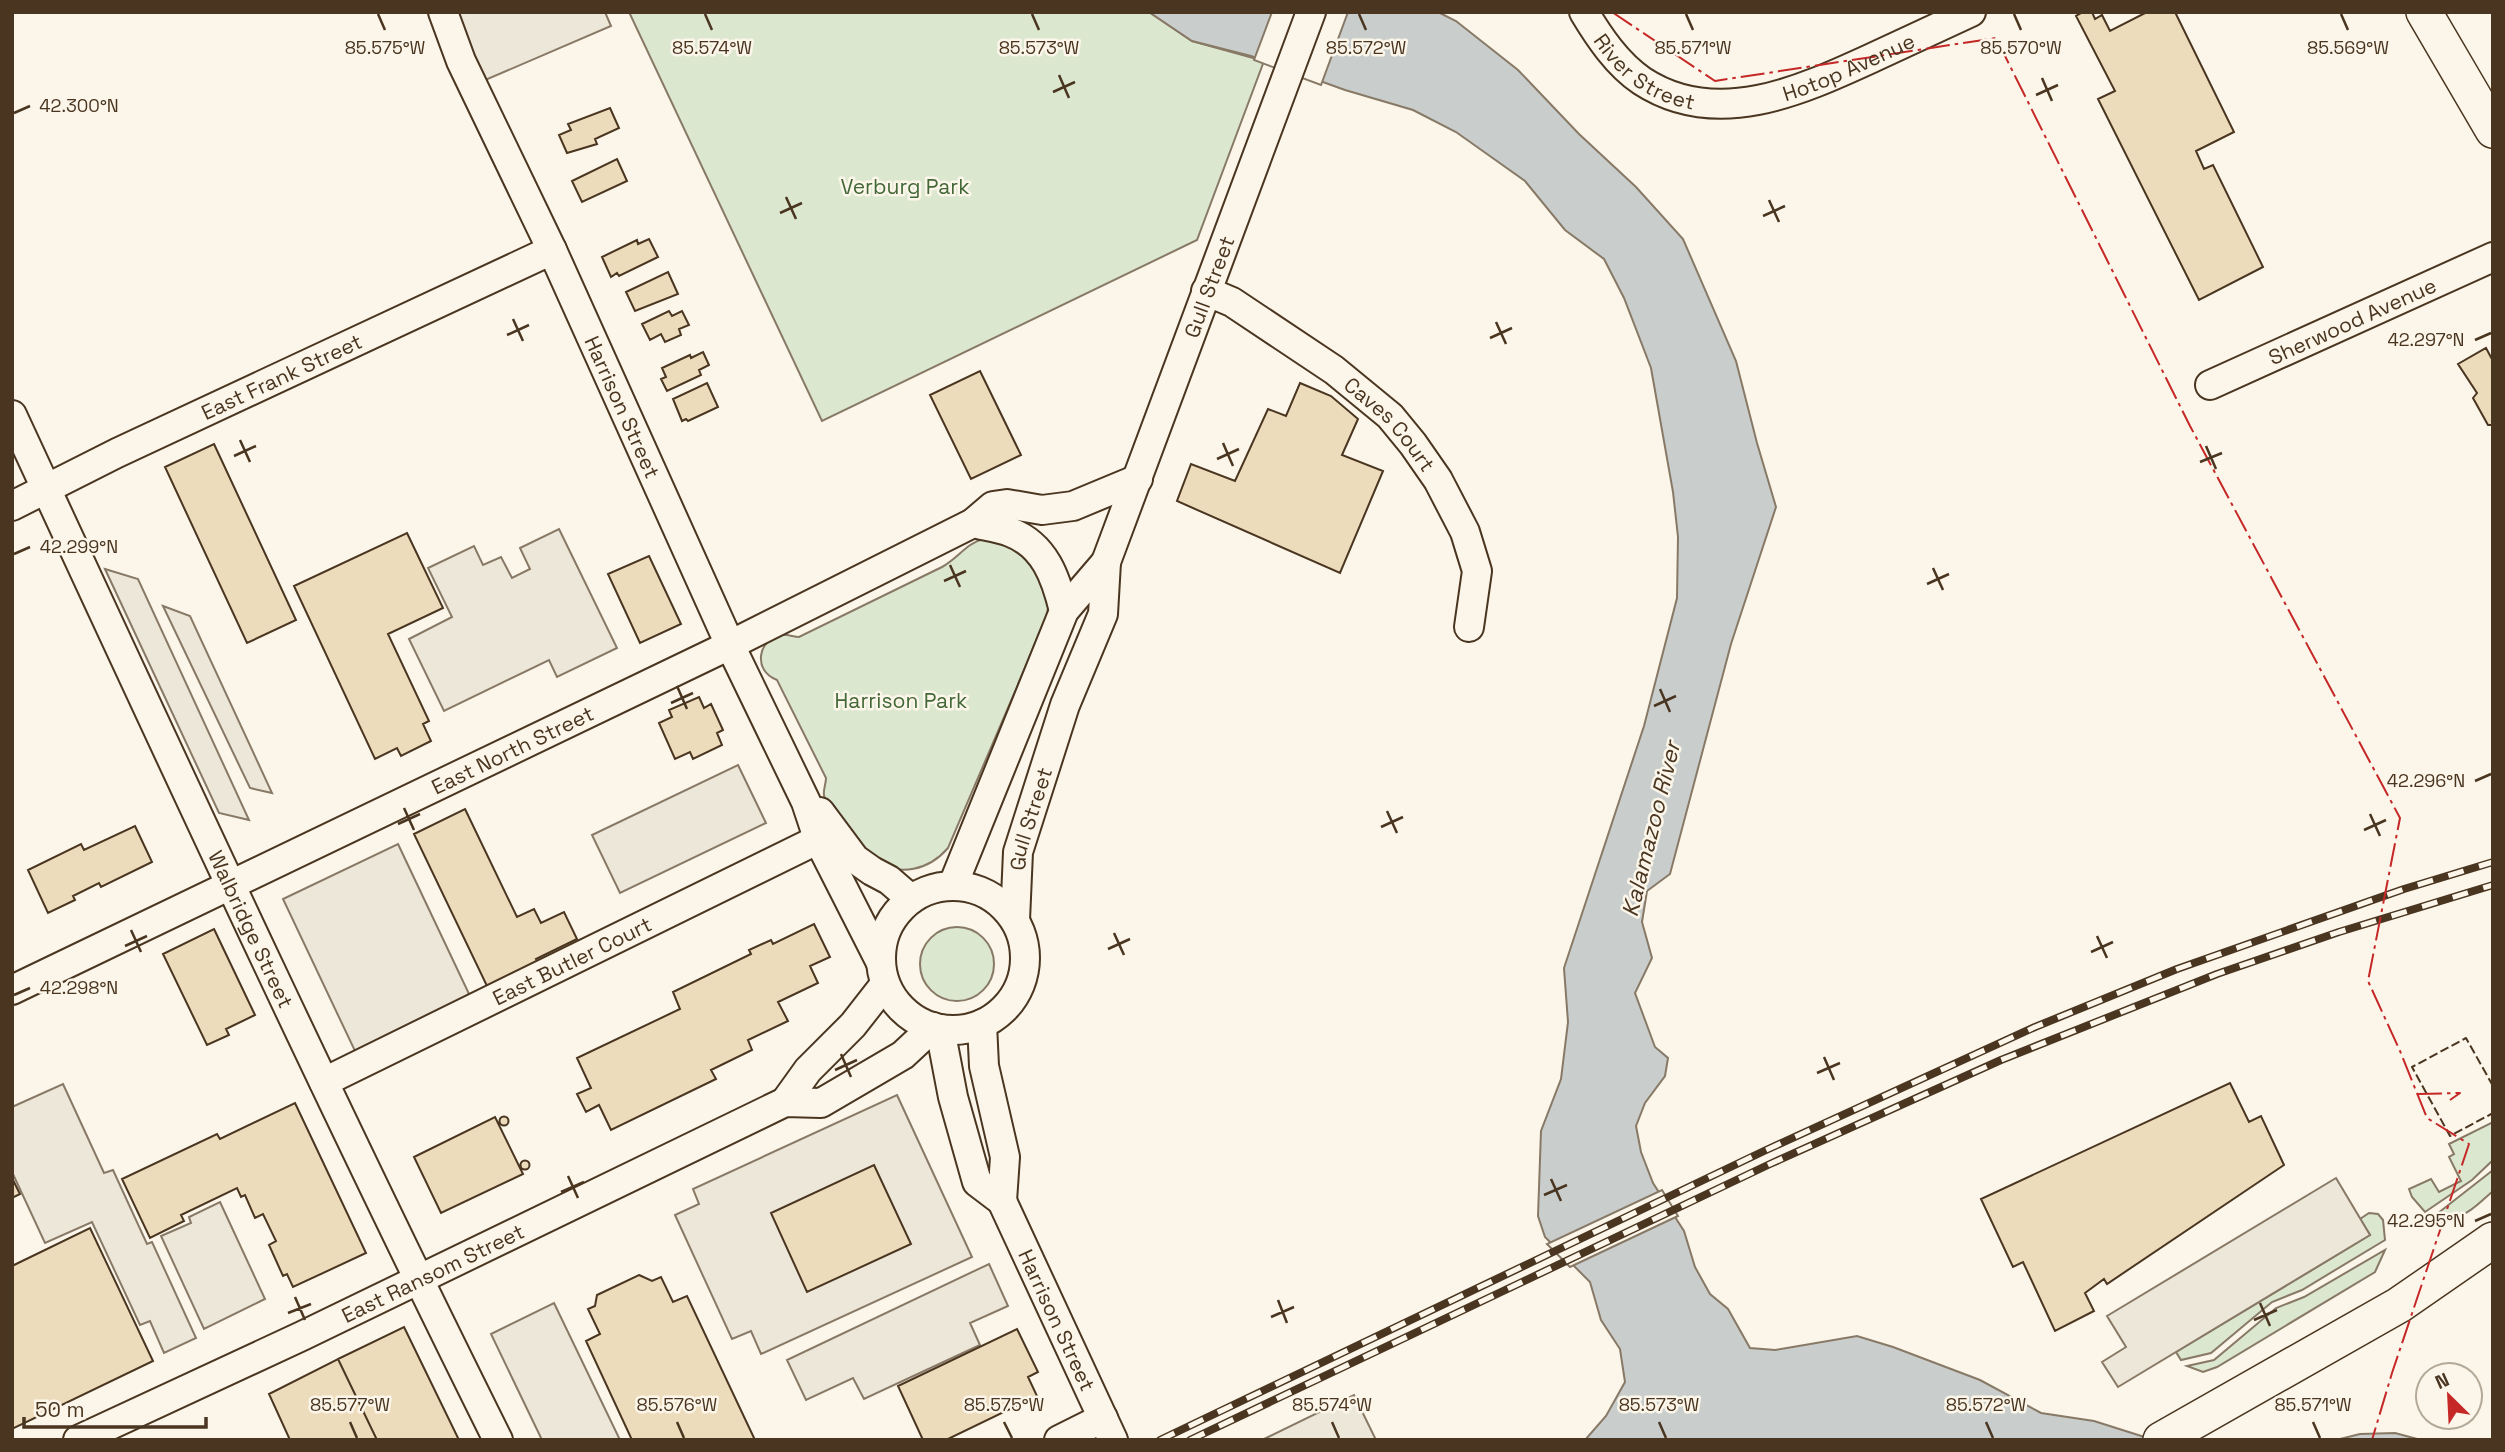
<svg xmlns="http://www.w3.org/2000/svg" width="2505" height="1452" viewBox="0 0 2505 1452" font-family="'Space Grotesk',sans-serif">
	<rect width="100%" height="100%" fill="#fbf6e9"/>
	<path fill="#dce7d0" stroke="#887966" stroke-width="2" d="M629 12H1149L1192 41 1264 61 1197 240 822 421Z
		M983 539 1013 546 1038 569 1049 603 1046 619 948 848C929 870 900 877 874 861 863 854 854 838 845 827 838 820 825 805 824 795 823 790 826 784 826 778L777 680C752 671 758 638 782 635 787 634 794 637 799 637L942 567C957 559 967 543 983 539Z
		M920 964a37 37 0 1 1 74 0a37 37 0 1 1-74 0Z
		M2493 1122V1160L2472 1180 2425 1212 2412 1197 2409 1189 2431 1179 2439 1192 2461 1181 2449 1157 2454 1154 2449 1144Z
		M2493 1170V1191C2468 1213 2468 1218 2433 1217Z
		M2369 1213 2378 1214 2383 1220 2385 1240 2302 1290 2272 1302 2211 1353 2181 1360 2176 1352 2370 1235 2360 1219Z
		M2385 1250 2375 1272 2217 1367 2203 1372 2187 1366 2214 1360 2276 1308 2304 1297Z"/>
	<path fill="#ede7d9" stroke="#887966" stroke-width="2" d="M452 12H605L611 26 483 81Z
		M559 529 617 648 557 677 549 660 444 711 409 639 452 617 428 568 474 546 483 565 501 557 512 578 530 569 520 548Z
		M105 569 138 579 249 820 219 813Z
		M163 606 190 616 272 793 250 788Z
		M738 765 766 823 620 893 592 835Z
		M398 844 470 996 355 1051 283 899Z
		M63 1084 104 1173 113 1170 147 1244 152 1242 196 1338 164 1353 150 1321 140 1325 92 1222 45 1243 12 1172V1107Z
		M897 1095 972 1257 761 1354 751 1331 732 1339 675 1215 699 1204 693 1189Z
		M2336 1178 2370 1235 2118 1387 2102 1362 2126 1347 2107 1316Z
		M220 1202 265 1299 204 1329 161 1236 191 1223 189 1217Z
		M989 1264 1008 1306 970 1323 980 1345 864 1399 853 1378 806 1400 787 1360Z
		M554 1303 620 1440H542L491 1334Z
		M1354 1395 1376 1440H1262Z"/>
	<path fill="#c9cecd" stroke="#887966" stroke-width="2" d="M1149 12H1438L1456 21 1518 70 1579 134 1636 187 1683 239 1736 361 1757 443 1776 507 1731 644 1670 874 1647 891 1642 922 1652 958 1635 993 1655 1047 1668 1058 1665 1076 1645 1103 1636 1126 1641 1152 1653 1183 1684 1231 1695 1267 1710 1294 1728 1309 1750 1348 1775 1350 1857 1336 1893 1347 1980 1380 2041 1413 2094 1421 2154 1440H1585L1606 1416 1625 1382 1620 1349 1601 1320 1590 1282 1545 1237 1538 1216 1541 1131 1561 1079 1568 1022 1564 968 1644 726 1677 598 1678 537 1673 492 1651 368 1624 298 1604 259 1565 230 1525 181 1456 132 1413 110 1345 90 1251 56 1192 41Z
		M2395 1433 2421 1440H2336L2360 1434Z"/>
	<path fill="#fbf6e9" stroke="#887966" stroke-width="2" d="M1272 12H1348L1321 85 1254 60Z
		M1662 1190 1678 1216 1570 1267 1547 1244Z"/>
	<path fill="#ecdcbc" stroke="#4a3520" stroke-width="2" d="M2083 12H2092L2095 19 2102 15 2110 31 2147 12H2175L2234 132 2196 151 2204 169 2213 165 2263 267 2199 300 2098 99 2115 91 2076 16Z
		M610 108 619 128 595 139 597 144 567 153 559 135 571 130 568 124Z
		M617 159 627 181 582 202 572 181Z
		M649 239 658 257 619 276 617 273 611 277 602 257 637 240 638 244Z
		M668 272 678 294 635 311 626 292Z
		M669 311 672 316 682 311 689 325 679 329 681 335 665 342 661 334 650 340 642 324Z
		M2486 348 2493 361V425H2488L2473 398 2477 393 2458 364Z
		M703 352 709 365 699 370 701 375 667 391 661 379 666 377 662 368 690 355 691 358Z
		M980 371 1021 455 971 479 930 395Z
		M707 383 718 407 688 421 686 419 682 421 673 399Z
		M1300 383 1331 396 1358 419 1342 455 1383 471 1340 573 1177 501 1191 464 1235 481 1268 409 1286 416Z
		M214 444 296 620 247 643 165 467Z
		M407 533 443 608 388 634 429 721 423 724 431 741 401 756 397 748 375 759 294 586Z
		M649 556 681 624 640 643 608 574Z
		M699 697 704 708 711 704 723 730 717 733 722 745 693 759 690 752 675 759 659 723 672 717 669 710Z
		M465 809 517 917 534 909 541 923 564 912 577 939 536 959 538 963 487 986 414 834Z
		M135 826 152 862 101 887 99 883 73 896 75 900 48 913 28 870 81 844 84 850Z
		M814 924 830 957 810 966 818 983 778 1002 788 1021 748 1040 752 1050 711 1070 716 1079 611 1130 599 1105 586 1112 577 1094 591 1088 577 1058 680 1009 673 992 751 954 749 950 771 940 773 944Z
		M214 929 255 1015 226 1029 229 1035 207 1045 163 954Z
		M2230 1083 2249 1122 2261 1116 2284 1165 2107 1284 2104 1279 2085 1293 2094 1311 2055 1331 2023 1262 2013 1267 1981 1199Z
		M295 1103 366 1253 293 1287 287 1274 283 1276 269 1245 276 1241 263 1214 255 1218 245 1195 241 1197 237 1188 181 1215 184 1221 150 1238 122 1179 217 1134 220 1139Z
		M499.5 1121a4.5 4.5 0 1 1 9 0a4.5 4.5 0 1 1-9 0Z
		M495 1117 523 1174 441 1213 414 1157Z
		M520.5 1165a4.5 4.5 0 1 1 9 0a4.5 4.5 0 1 1-9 0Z
		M874 1165 911 1244 807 1292 771 1213Z
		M12 1178 20 1194 12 1198Z
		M90 1228 153 1361 12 1429V1266Z
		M639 1275 652 1281 661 1277 673 1302 687 1296 755 1440H632L586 1341 600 1334 588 1309 595 1306 597 1295Z
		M404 1327 459 1440H377L338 1359Z
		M1017 1329 1038 1372 1028 1377 1037 1396 946 1440H923L898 1386Z
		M338 1359 377 1440H290L269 1394Z"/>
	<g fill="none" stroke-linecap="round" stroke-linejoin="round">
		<g stroke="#4a3520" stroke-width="32">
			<g id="minor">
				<path id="s1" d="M443 12 461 61 552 250 730 645 806 802 819 841 880 961"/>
				<path id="s2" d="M1584 12C1599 37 1617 64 1642 81 1717 130 1802 90 1874 57 1906 42 1938 27 1971 12"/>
				<path id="s3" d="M1206 291 1232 302 1334 370 1390 416 1413 444 1438 480 1465 532 1477 571 1469 627"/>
				<path id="s4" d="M2210 385 2493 257"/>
				<path id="s5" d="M12 415C171 758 329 1101 498 1440"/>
				<path id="s6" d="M12 506 117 453 552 250"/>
				<path d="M973 523C985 526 999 528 1010 532 1045 545 1056 578 1064 611"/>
				<path d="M820 812 855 859 872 871 889 880 911 899"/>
				<path d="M953 885 1064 611 1106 562"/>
				<circle cx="953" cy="958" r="72"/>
				<path id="s7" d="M1015 920 1018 852 1065 705 1103 614 1106 562 1311 12"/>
				<path id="s8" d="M12 990 730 645 973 523 993 506 1007 504 1042 510 1073 506 1138 479"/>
				<path d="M982 1024 984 1066 1005 1157 1002 1201"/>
				<path id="s9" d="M940 1029 953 1097 977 1182 1002 1201 1113 1440"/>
				<path id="s10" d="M324 1082 819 839"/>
				<path d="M785 1102 808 1070 853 1025 885 984"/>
				<path id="s11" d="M78 1440 302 1336 785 1102 821 1103 903 1055 933 1027"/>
				<path d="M1059 1440 1103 1418"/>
			</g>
		</g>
		<g stroke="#4a3520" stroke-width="38">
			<path id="major" d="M2424 12 2493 130
				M2161 1440 2399 1305 2493 1240"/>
		</g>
		<use href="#minor" stroke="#fbf6e9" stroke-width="28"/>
		<use href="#major" stroke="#fbf6e9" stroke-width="35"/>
		<g stroke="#4a3520" stroke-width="8">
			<path id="rail" d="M1160 1440 1764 1151 2035 1027 2177 969 2404 889 2493 862
				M1190 1440 1770 1164 2001 1060 2217 974 2339 932 2493 885"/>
		</g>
		<use href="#rail" stroke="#fbf6e9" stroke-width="5" stroke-dasharray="16" stroke-linecap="butt"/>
		<path stroke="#4a3520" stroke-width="2" stroke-dasharray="9 3.5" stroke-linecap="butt" d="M2493 1086 2466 1038 2412 1067 2450 1136 2493 1113"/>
		<path stroke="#c62828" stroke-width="2" stroke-dasharray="24 5 3.5 5" stroke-linecap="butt" d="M1612 12 1715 81 1996 38 2190 426 2400 818 2368 981 2400 1051 2427 1118 2469 1144 2392 1373 2372 1440
			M2418 1094 2460 1093 2450 1100"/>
	</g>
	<path fill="none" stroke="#4a3520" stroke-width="2.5" d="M378 14 385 30M705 14 712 30M1032 14 1039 30M1359 14 1366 30M1686 14 1693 30M2014 14 2021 30M2341 14 2348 30M1059 75 1069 98M2042 78 2052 101M1053 92 1075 82M2036 95 2058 85M14 113 30 106M786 197 796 219M1769 200 1779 222M780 213 802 203M1763 216 1785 206M513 319 523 341M1496 322 1506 344M507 335 529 325M1490 338 1512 328M2475 340 2491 333M240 440 250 462M1223 443 1233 466M2206 446 2216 469M234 456 256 446M1217 459 1239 449M2200 462 2222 453M14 554 30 547M950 565 960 587M1933 568 1943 590M944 581 966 571M1927 584 1949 574M677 686 687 709M1660 689 1670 712M671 703 693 693M1654 706 1676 696M2475 781 2491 774M404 808 414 830M1387 811 1397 833M2370 814 2380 836M398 824 420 814M1381 827 1403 817M2364 830 2386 820M131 930 141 952M1114 933 1124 955M2097 936 2107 958M125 946 147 936M1108 949 1130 939M2091 952 2113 942M14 995 30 988M841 1054 851 1077M1824 1057 1834 1080M835 1070 857 1060M1817 1073 1840 1063M568 1176 578 1198M1551 1179 1561 1201M561 1192 584 1182M1544 1195 1567 1185M2475 1221 2491 1214M295 1297 305 1320M1278 1300 1287 1323M2260 1303 2270 1326M288 1313 311 1304M1271 1317 1294 1307M2254 1320 2277 1310M350 1422 357 1438M677 1422 684 1438M1004 1422 1012 1438M1332 1422 1339 1438M1659 1422 1666 1438M1986 1422 1993 1438M2313 1422 2320 1438"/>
	<g text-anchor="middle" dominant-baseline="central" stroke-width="5" stroke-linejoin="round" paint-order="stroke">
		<g font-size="21" fill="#4a3520" stroke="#fbf6e9">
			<text stroke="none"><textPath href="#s2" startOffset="88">River Street</textPath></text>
			<text stroke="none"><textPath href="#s2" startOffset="308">Hotop Avenue</textPath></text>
			<text stroke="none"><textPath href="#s7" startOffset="667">Gull Street</textPath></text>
			<text stroke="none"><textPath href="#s4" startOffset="156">Sherwood Avenue</textPath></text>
			<text stroke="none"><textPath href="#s6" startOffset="299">East Frank Street</textPath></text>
			<text stroke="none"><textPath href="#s1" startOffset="434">Harrison Street</textPath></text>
			<text stroke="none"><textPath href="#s3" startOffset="229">Caves Court</textPath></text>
			<text stroke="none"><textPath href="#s8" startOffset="555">East North Street</textPath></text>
			<text stroke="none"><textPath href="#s7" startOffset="103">Gull Street</textPath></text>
			<text stroke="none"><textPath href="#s5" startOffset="567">Walbridge Street</textPath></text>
			<text stroke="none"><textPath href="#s10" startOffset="276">East Butler Court</textPath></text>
			<text stroke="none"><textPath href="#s11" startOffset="392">East Ransom Street</textPath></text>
			<text stroke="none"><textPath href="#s9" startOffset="320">Harrison Street</textPath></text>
		</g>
		<g font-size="21" fill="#436837" stroke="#fbf6e9">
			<text x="905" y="186">Verburg Park</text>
			<text x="901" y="700">Harrison Park</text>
		</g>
		<g font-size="23" font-style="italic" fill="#4a3520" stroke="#fbf6e9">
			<text transform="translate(1651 829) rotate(-76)">Kalamazoo River</text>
		</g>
	</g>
	<g font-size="18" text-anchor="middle" fill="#4a3520" stroke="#fbf6e9" stroke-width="5" stroke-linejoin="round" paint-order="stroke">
		<text x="385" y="54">85.575°W</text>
		<text x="712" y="54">85.574°W</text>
		<text x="1039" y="54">85.573°W</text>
		<text x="1366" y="54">85.572°W</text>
		<text x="1693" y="54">85.571°W</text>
		<text x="2021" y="54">85.570°W</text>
		<text x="2348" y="54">85.569°W</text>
		<text x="79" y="112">42.300°N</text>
		<text x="2426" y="346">42.297°N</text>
		<text x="79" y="553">42.299°N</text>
		<text x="2426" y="787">42.296°N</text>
		<text x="79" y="994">42.298°N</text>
		<text x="2426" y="1227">42.295°N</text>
		<text x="350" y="1411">85.577°W</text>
		<text x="677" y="1411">85.576°W</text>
		<text x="1004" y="1411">85.575°W</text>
		<text x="1332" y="1411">85.574°W</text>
		<text x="1659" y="1411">85.573°W</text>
		<text x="1986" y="1411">85.572°W</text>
		<text x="2313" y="1411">85.571°W</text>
	</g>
	<rect width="2505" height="1452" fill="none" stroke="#4a3520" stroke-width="28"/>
	<g transform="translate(2449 1396) rotate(336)"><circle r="33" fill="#fbf6e9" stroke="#b4a999" stroke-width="2"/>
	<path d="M0-5L12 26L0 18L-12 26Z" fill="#c62828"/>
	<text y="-10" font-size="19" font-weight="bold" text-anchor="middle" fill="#4a3520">N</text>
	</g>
	<path d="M24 1417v10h182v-10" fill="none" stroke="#4a3520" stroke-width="3.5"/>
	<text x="35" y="1417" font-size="21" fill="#4a3520" stroke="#fbf6e9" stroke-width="5" paint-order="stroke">50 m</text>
</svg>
